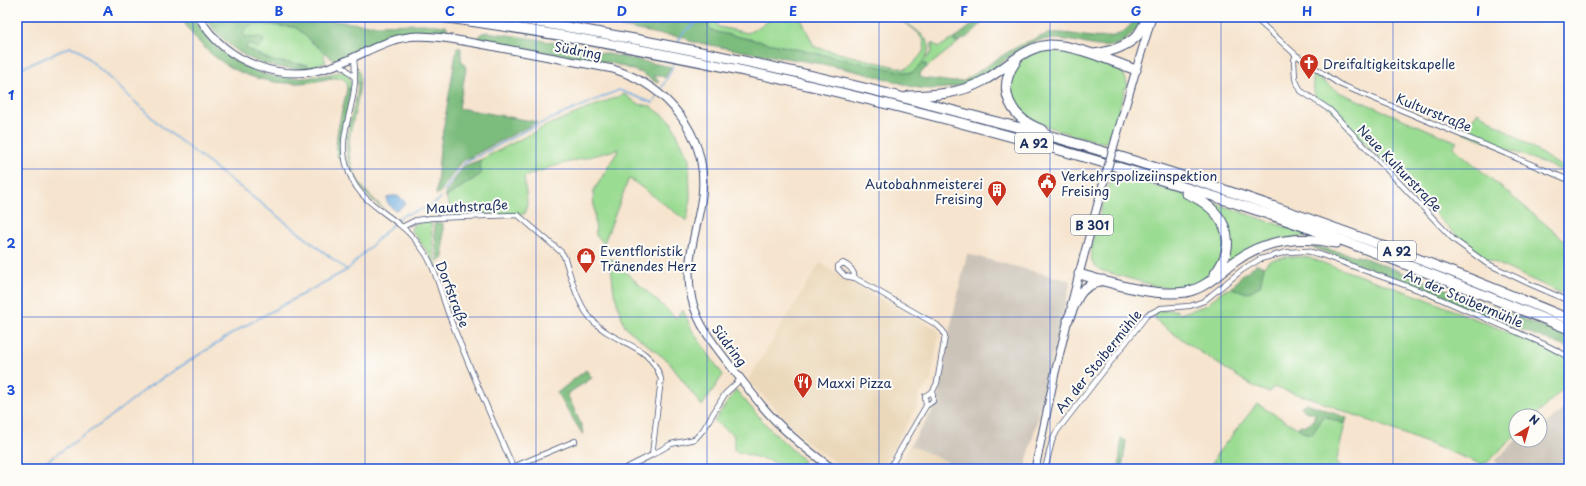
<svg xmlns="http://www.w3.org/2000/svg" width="1586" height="486" viewBox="0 0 1586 486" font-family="'Playpen Sans',sans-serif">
	<rect width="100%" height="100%" fill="#fdfcf7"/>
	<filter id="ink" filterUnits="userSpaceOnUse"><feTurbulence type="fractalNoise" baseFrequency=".025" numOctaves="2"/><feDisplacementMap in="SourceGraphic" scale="8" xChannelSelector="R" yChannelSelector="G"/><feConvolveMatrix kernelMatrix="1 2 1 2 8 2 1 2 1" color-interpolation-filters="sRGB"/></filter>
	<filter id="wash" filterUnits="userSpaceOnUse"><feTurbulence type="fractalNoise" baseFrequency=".012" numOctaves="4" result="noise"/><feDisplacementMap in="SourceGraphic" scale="16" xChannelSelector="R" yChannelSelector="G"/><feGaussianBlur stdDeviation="0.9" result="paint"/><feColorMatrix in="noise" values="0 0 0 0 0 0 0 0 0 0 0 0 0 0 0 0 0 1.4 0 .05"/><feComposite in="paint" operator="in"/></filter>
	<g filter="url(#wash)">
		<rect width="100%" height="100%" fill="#f6e4ce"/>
		<path fill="#ebd8ba" d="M820 263 841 277 937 329 939 333 931 380 918 396V405L881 469H845L808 443 748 380Z
			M910 445 963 469H897Z"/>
		<path fill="#cbc3b8" d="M967 254 1071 281 1025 469H963L910 445 937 404 949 334Z
			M1569 404V462L1564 469H1502L1495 461 1516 440H1540V429Z"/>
		<path fill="#9bdc93" stroke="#5b8678" d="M613 17H639L664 23 661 25Z
			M718 17H726L716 24 719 27 748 33 776 17H800L814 46 818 48 904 69C911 67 915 61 920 56 935 38 908 26 896 17 904 21 932 38 929 49 928 53 924 59 922 63L932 52V43L939 47 955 38 954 41 959 42 926 68 925 64 913 72 909 73 716 32 710 29 708 24 712 20Z
			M255 24 294 27 299 29 311 42 325 51 324 56 326 62 308 68 307 65 272 61 247 49 245 45 250 44 256 48 263 43 262 38 260 37C254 37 248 40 243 34L246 27Z
			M1044 51C1072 51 1098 63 1123 72L1127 83 1112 132 1105 143C1076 135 995 122 1013 76 1020 58 1026 55 1044 51Z
			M357 68C366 78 351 125 349 140 348 151 350 162 354 173 361 189 373 198 385 210 362 194 345 171 347 141 348 125 354 109 357 93 358 84 357 76 357 68Z
			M345 71 351 81V90L347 88V83L342 78H331L330 74Z
			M1312 74 1341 93 1457 142 1453 147 1569 244V288L1561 293 1487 259 1454 233 1323 101 1315 97Z
			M624 94 638 104 650 106 670 120 689 159 690 198 687 221 629 178 604 243 596 236 593 192 619 149 551 167 524 177 527 203 525 214H453L446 197 481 174 480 160 548 125Z
			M1478 112 1554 162 1569 170V173L1463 132Z
			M1113 173 1191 197 1204 203 1223 230 1224 251 1211 275 1202 282 1189 288H1169L1155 286 1100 270C1097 267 1093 264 1092 261 1087 246 1108 190 1113 173Z
			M1214 203 1312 236 1273 240 1221 271 1229 228 1224 215 1213 204Z
			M428 220 431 222 434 257 437 266 436 268 427 251 411 230 413 225Z
			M1306 257 1421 297 1557 352 1569 360V383L1535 416H1516V435L1488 462 1481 464 1311 398 1273 387 1270 392C1256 390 1242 379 1229 371 1206 356 1183 340 1160 324L1155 318V313L1159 311 1176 310 1180 314 1207 305 1222 291 1232 288 1247 293 1260 286C1261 280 1262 272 1264 267 1270 255 1294 257 1306 257Z
			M610 258 676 318 683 310 692 330 723 375 702 406 668 361 625 327 614 293Z
			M736 390 767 426 804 461 799 469 734 451V435L714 421Z
			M1257 404 1306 433 1312 434 1324 416 1345 424 1336 463 1342 469H1209L1217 454Z"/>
		<path fill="#7cbc7d" stroke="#4c766e" d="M181 17H193C216 56 254 80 300 78 310 78 320 75 330 74L331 78C271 94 212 72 181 17Z
			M204 17H297L370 25 423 24 446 26 448 29V36L406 34 387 37 333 60C326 53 319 48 312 42 306 37 302 31 294 27L255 24 246 27 243 34C248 40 254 37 260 37L263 38V43L259 48H256L250 44 246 45 247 49 272 61 307 65 308 68C260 71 232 54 204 17Z
			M572 17H613L661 25 672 17H718L712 20 708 24 710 29 716 32 909 73 913 72 921 64H926V68L920 73 921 78 954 82 964 81C988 66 1011 47 1037 38 1042 36 1047 34 1052 33 1082 31 1117 52 1136 17H1144C1114 71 1086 33 1043 40 1023 43 1010 57 994 69 982 78 968 84 953 87 941 89 926 90 914 87 907 86 901 83 894 81 871 75 849 69 826 65 808 61 790 59 772 56 744 52 717 46 689 41L685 37 658 34Z
			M980 17H986C980 26 966 42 954 42L955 38 976 22Z
			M487 32 536 39 671 67 665 78 662 76H653L659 81 657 83 642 73 615 64 483 42 477 38 482 33Z
			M457 47 461 48V59L466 68 459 108 537 122 461 162 440 192 436 195 440 149Z
			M347 88 351 90 342 138 341 157 339 158C330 148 345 103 347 88Z
			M480 160 481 174 446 197 445 194 464 166Z
			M443 223V258L438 261 436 250 434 223Z
			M1304 244 1362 257 1494 307 1569 338V350L1564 346 1485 316 1415 286Z
			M1257 264 1264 267 1260 286 1247 293 1232 288 1241 276Z
			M586 370 592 378 567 394 582 427 583 435 557 393Z
			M1307 403 1347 418 1345 424 1324 416 1312 434 1306 433 1298 428 1300 425 1306 426 1313 421 1315 413 1305 411 1301 406Z
			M1121 438 1126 441 1122 469H1119Z"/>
		<path fill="#6dace0" stroke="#446e9f" d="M391 196H397L405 201V204L399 209 394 210 387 202V198Z"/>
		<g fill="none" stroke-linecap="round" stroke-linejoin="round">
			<path stroke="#6dace0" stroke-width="1.5" d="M678 43C680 30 696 24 707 17
				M17 70 70 47 78 49 161 126 347 270
				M660 91 671 71 674 60
				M444 191 463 164 530 128 619 90 653 103 657 96
				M35 469 105 421 150 386 241 328 347 270 400 217C413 210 431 211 441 197"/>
		</g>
	</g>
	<g filter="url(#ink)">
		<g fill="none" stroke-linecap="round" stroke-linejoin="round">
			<g stroke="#3c4a6f" stroke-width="6">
				<path id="street" d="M1254 17 1296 55 1339 84 1569 180
					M1296 55 1294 60 1295 79 1301 91 1330 110 1453 239 1486 263 1530 284 1569 301
					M354 57C355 68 356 79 354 90 351 114 339 139 346 164 356 199 376 205 401 226 411 234 420 245 427 256 438 275 442 298 450 318 470 369 492 419 514 469
					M339 64 346 69 354 77
					M402 227 416 220 432 218 518 215 561 252 564 256C572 279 577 306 595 323 618 346 650 343 661 379L652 455
					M855 278C854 271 850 266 843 263L838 266V269L845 276 855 278 937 325 943 331 945 336 937 383 933 391 925 396 926 406 889 469
					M926 406 933 401V391
					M513 467 575 441
					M624 469 652 455 671 444 695 439 703 430 725 394 741 379
					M1045 469 1052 441 1057 431 1147 315 1161 308 1190 306 1204 301 1242 270 1260 259 1287 252 1307 251 1322 255 1429 294 1544 344 1569 357"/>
			</g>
			<g stroke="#3c4a6f" stroke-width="9">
				<path id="secondary" d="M199 17C225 63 283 85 333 66 362 56 386 37 418 36 444 36 471 43 496 47 535 54 574 62 613 69 668 86 709 136 702 196 697 232 683 264 692 300 699 328 716 347 733 369 743 382 753 395 763 407 783 431 808 451 833 469
					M1071 305 1079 274
					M1035 469 1055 373 1069 315"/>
			</g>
			<g stroke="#3c4a6f" stroke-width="9">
				<path id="primary" d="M1116 138 1136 70 1152 17
					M1079 274 1105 177"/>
			</g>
			<g stroke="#3c4a6f" stroke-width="11">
				<path id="highway" d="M441 17C652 46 859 93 1063 151 1150 176 1237 202 1322 233 1405 263 1487 296 1569 329
					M508 17C663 42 817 74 970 115 1000 123 1031 130 1061 139 1234 189 1403 250 1569 319
					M1094 54C1109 52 1126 47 1137 36 1142 30 1144 23 1149 17
					M1016 61C995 90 1011 119 1043 130
					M909 96C936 95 959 94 983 81 1006 69 1024 46 1050 45 1076 45 1111 61 1136 70
					M1186 193C1223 209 1242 240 1214 275
					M1079 274C1111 283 1153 297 1186 292 1207 288 1221 271 1237 260 1266 239 1303 236 1336 243
					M1068 320C1078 297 1077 288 1103 280"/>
			</g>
			<use href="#street" stroke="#fff" stroke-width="4.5"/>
			<use href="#secondary" stroke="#fff" stroke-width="7"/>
			<use href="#primary" stroke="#fff" stroke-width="7"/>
			<use href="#highway" stroke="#fff" stroke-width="9"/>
			<g stroke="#3c4a6f" stroke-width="9" stroke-linecap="butt">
				<path id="primary-bridge" d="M1105 177 1116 138"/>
			</g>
			<use href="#primary-bridge" stroke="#fff" stroke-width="7"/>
		</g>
	</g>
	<path fill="none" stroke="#1d4ed8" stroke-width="1" stroke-opacity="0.55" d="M193 17V469M365 17V469M536 17V469M707 17V469M879 17V469M1050 17V469M1221 17V469M1393 17V469M17 169H1569M17 317H1569"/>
	<defs>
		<g id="church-pin" transform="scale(1)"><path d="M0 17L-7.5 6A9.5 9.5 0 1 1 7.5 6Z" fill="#c8321e" stroke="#fdfcf7"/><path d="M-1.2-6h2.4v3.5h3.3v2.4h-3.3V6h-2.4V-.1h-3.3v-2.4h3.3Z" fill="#fff"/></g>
		<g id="civic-pin" transform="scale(1)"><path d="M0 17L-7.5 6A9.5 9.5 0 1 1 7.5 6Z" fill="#c8321e" stroke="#fdfcf7"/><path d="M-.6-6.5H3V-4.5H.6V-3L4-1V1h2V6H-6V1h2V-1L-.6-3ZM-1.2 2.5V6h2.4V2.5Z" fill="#fff"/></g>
		<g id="building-pin" transform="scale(1)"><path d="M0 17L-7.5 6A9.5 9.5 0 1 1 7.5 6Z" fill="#c8321e" stroke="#fdfcf7"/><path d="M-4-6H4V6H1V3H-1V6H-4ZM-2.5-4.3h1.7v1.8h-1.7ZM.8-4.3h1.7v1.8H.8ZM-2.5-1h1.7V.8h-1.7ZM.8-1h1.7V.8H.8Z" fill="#fff"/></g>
		<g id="shop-pin" transform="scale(1)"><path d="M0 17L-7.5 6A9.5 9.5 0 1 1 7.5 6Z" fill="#c8321e" stroke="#fdfcf7"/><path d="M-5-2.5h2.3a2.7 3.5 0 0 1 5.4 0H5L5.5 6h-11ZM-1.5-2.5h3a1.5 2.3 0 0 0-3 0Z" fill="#fff"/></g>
		<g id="restaurant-pin" transform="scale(1)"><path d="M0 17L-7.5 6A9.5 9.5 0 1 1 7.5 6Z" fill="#c8321e" stroke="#fdfcf7"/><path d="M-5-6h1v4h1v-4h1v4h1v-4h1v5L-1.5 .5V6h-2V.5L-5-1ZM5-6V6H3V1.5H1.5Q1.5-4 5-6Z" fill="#fff"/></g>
	</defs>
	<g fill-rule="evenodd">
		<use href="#church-pin" x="1309" y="63"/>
		<use href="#civic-pin" x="1047" y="182"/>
		<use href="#building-pin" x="997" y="190"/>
		<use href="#shop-pin" x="586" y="257"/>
		<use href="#restaurant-pin" x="803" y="382"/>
	</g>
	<g text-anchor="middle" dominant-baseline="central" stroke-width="4" stroke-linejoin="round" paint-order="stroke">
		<g fill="#fdfcf7" stroke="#5f6c8c" stroke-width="1">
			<rect x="1015" y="133" width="38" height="20" rx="3"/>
			<rect x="1071" y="215" width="42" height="20" rx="3"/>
			<rect x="1378" y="241" width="38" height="20" rx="3"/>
		</g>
		<g font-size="12" font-weight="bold" fill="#1b2f5e">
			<text x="1034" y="143">A 92</text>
			<text x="1092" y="225">B 301</text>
			<text x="1397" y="251">A 92</text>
		</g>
		<g font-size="13" fill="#1b2f5e" stroke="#fdfcf7">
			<text transform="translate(578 50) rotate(10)">Südring</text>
			<text transform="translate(1434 112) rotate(22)">Kulturstraße</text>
			<text transform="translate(1400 168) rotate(46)">Neue Kulturstraße</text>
			<text transform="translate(467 206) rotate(-3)">Mauthstraße</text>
			<text transform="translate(453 294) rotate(69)">Dorfstraße</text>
			<text transform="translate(1464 298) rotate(23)">An der Stoibermühle</text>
			<text transform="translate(730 345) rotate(53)">Südring</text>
			<text transform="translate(1098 361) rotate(-51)">An der Stoibermühle</text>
		</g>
		<g font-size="13" fill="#1b2f5e" stroke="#fdfcf7" text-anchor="start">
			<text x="1323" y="63">Dreifaltigkeitskapelle</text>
			<text x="1061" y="175">Verkehrspolizeiinspektion<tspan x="1061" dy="15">Freising</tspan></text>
			<text x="983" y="183" text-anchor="end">Autobahnmeisterei<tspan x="983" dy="15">Freising</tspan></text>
			<text x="600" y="250">Eventfloristik<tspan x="600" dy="15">Tränendes Herz</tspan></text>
			<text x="817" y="382">Maxxi Pizza</text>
		</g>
	</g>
	<rect width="1586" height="486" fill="none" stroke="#fdfcf7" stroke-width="44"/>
	<g transform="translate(1528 428) rotate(37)"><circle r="19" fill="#fdfcf7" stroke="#a3aaba"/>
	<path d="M0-3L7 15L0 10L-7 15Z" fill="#c8321e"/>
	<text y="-6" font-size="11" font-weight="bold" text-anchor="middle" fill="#1b2f5e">N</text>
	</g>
	<rect x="22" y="22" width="1542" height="442" fill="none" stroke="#1d4ed8" stroke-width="1.5"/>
	<g font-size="13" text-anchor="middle" font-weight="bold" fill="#1d4ed8">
		<text x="108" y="16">A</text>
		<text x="279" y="16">B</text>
		<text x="450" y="16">C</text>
		<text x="622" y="16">D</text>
		<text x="793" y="16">E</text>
		<text x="964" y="16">F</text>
		<text x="1136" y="16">G</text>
		<text x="1307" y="16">H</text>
		<text x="1478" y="16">I</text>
		<text x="11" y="100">1</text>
		<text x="11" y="248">2</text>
		<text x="11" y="395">3</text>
	</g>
</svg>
